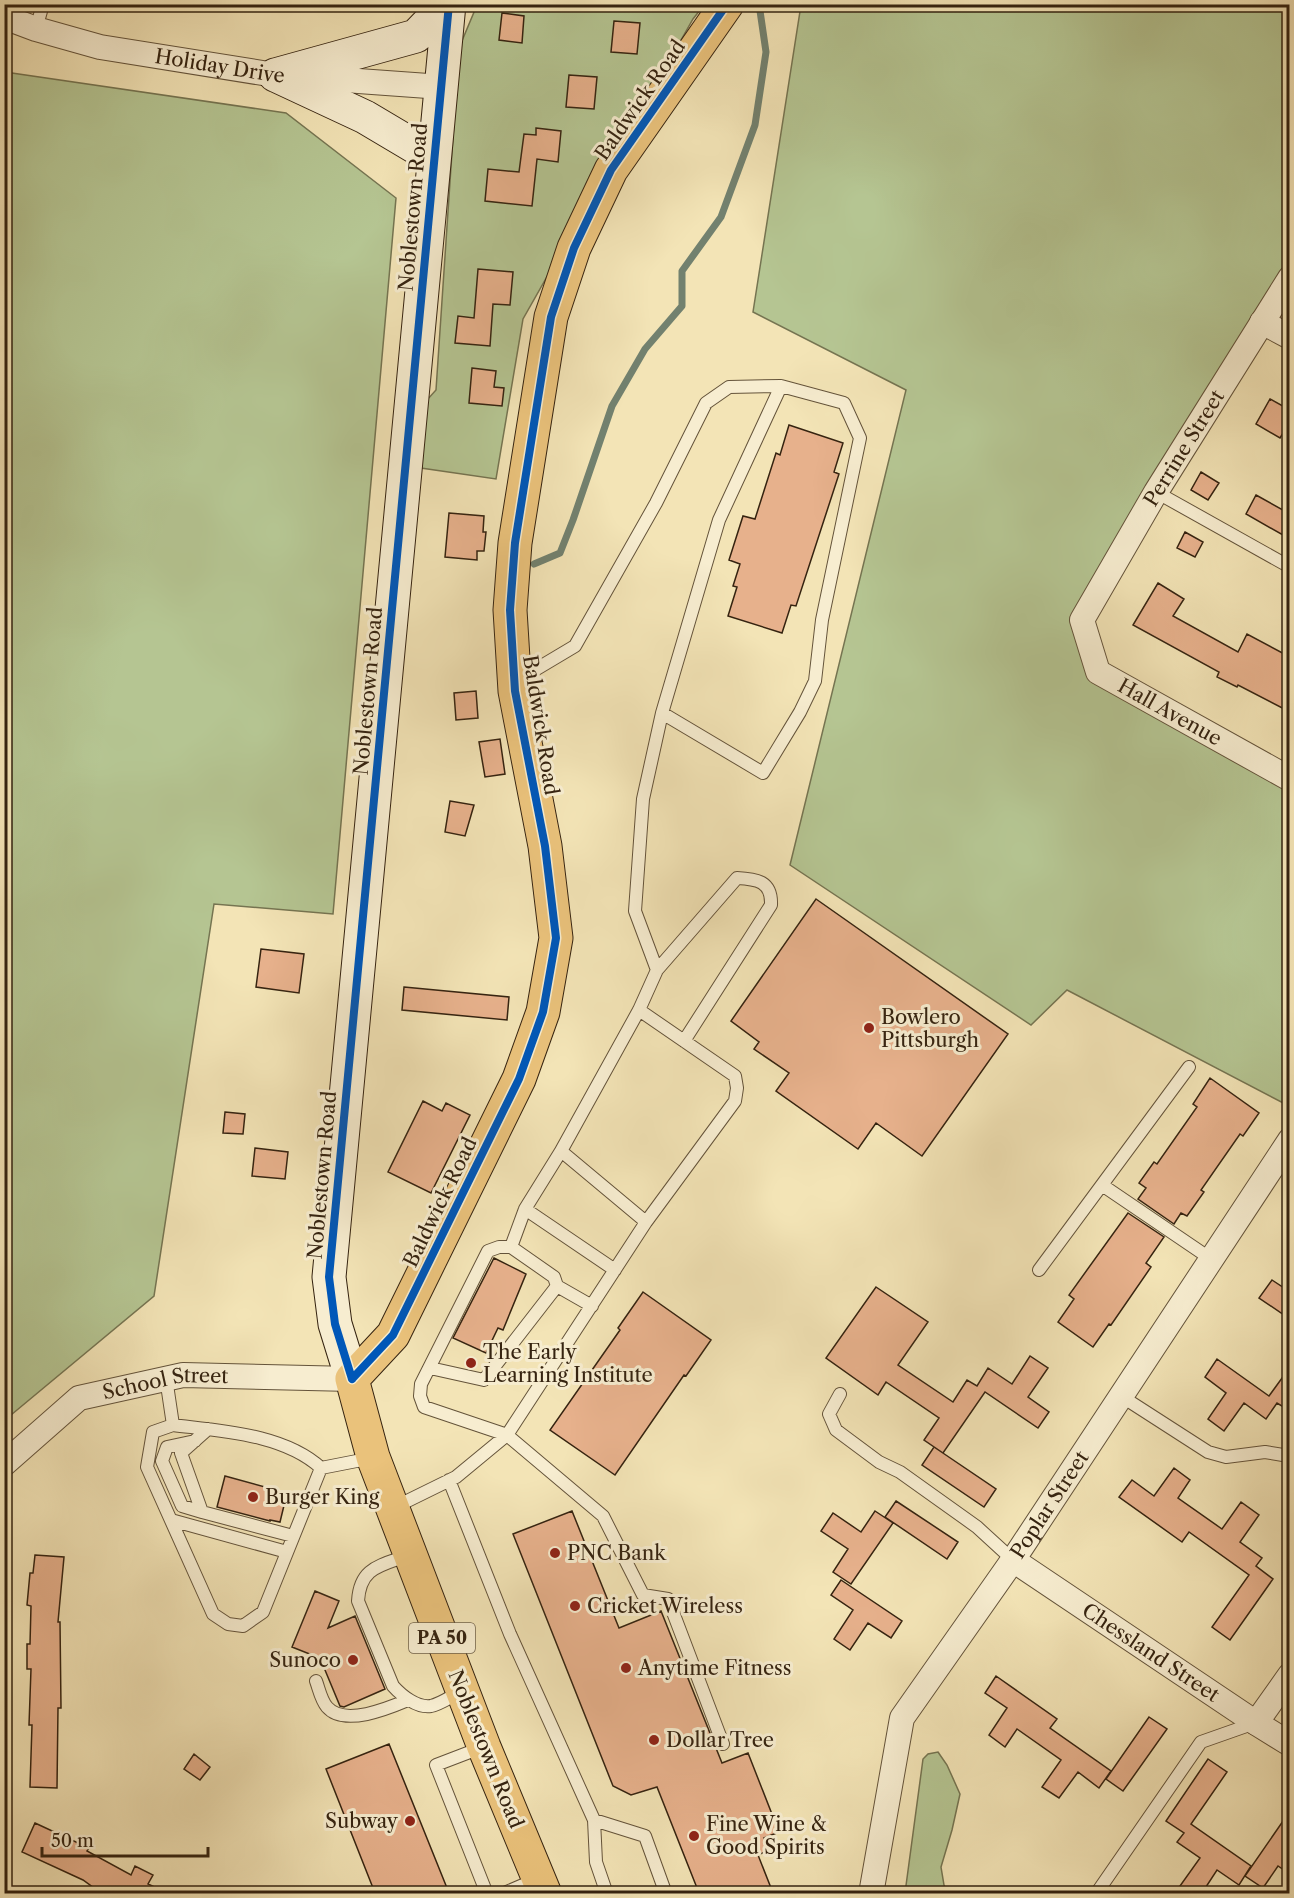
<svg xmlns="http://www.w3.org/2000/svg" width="1294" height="1898" viewBox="0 0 1294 1898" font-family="'Libre Caslon Text',serif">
	<rect width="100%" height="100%" fill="#f3e4b6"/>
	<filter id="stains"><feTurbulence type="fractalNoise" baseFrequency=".00333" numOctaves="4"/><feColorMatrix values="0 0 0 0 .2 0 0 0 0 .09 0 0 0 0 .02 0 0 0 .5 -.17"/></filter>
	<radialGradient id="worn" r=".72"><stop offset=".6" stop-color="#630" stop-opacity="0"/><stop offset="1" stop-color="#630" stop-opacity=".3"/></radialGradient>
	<path fill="#b5c592" stroke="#757451" stroke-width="1.5" d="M477 5H704L693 19 523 319 496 479 414 467 392 439 436 390 459 48Z
		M801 5H1289V275L1085 635 1110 678 1289 779V1106L1067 990 1031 1025 790 865 906 390 753 312Z
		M5 72 286 113 396 198 333 914 214 904 154 1296 5 1420Z
		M938 1752 947 1765 960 1794 952 1830 941 1867 944 1885 948 1893H905L923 1759 928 1754Z"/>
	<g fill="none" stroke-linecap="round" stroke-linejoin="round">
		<path stroke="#72816f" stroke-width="7" d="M534 564 560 553 573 520 612 406 645 349 682 306V271L721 217 755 125 766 52 759 4"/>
	</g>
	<path fill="#e7b18c" stroke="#352310" stroke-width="1.5" d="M502 13 524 16 522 43 499 40Z
		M614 21 640 23 637 54 611 52Z
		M569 75 597 77 594 109 566 107Z
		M536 128 561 131 558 162 537 159 532 206 485 201 488 169 519 172 524 134 536 135Z
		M478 269 513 272 510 305 493 304 490 346 455 343 458 316 474 318Z
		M472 368 496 371 494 387 504 388 502 406 469 403Z
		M1270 399 1290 410V422L1280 438 1256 424Z
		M789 425 843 443 834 472 839 474 796 606 791 605 782 633 728 616 737 587 733 586 740 564 729 560 743 516 755 519 776 453 780 455Z
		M1201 472 1219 483 1208 500 1191 490Z
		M1256 495 1290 514V539L1246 514Z
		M449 513 484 516 483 532H486L484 551H477V560L445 557Z
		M1185 532 1203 542 1195 557 1177 548Z
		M1158 583 1184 599 1173 616 1238 652 1247 634 1290 657V712L1238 685 1237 687 1217 677 1219 672 1133 625Z
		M476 691 478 718 456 720 454 693Z
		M500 739 505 774 485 777 479 742Z
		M450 801 474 805 465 836 445 832Z
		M816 899 1008 1034 922 1156 876 1123 858 1149 776 1091 789 1073 754 1049 759 1042 731 1021Z
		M261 949 304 954 299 993 256 987Z
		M404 987 509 997 507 1020 402 1010Z
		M1210 1078 1259 1113 1243 1136 1240 1134 1201 1190 1204 1192 1187 1216 1181 1213 1174 1224 1138 1199 1146 1188 1139 1183 1154 1162 1157 1164 1197 1107 1193 1104Z
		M423 1101 442 1111 446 1103 470 1115 431 1193 388 1172Z
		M225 1112 245 1114 243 1134 223 1133Z
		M255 1148 288 1152 285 1179 252 1176Z
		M1128 1213 1164 1237 1146 1263 1151 1267 1111 1325 1109 1324 1093 1347 1058 1322 1074 1299 1069 1295Z
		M494 1258 526 1274 503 1330 498 1328 486 1353 453 1338Z
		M1272 1280 1290 1292V1319L1259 1298Z
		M876 1287 928 1322 898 1365 953 1402 967 1380 977 1386 988 1368 1012 1384 1030 1356 1048 1368 1028 1397 1049 1412 1038 1428 985 1392 943 1453 924 1440 939 1418 886 1382 878 1395 826 1358Z
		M643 1292 711 1340 686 1376 684 1375 615 1475 550 1430 620 1330 618 1328Z
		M1217 1359 1269 1396 1290 1367V1411L1277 1403 1266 1419 1244 1403 1224 1431 1208 1419 1226 1393 1205 1377Z
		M934 1447 996 1489 984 1507 922 1465Z
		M1174 1468 1190 1480 1178 1498 1222 1529 1241 1502 1259 1515 1240 1542 1262 1558 1256 1566 1273 1579 1230 1640 1212 1627 1249 1575 1189 1532 1182 1542 1119 1497 1132 1480 1154 1496Z
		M225 1476 287 1493 280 1522 270 1520V1521L217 1507Z
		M896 1501 958 1542 947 1559 885 1517Z
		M572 1511 619 1628 661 1611 722 1763 748 1753 779 1832 764 1838 769 1850 758 1855 773 1893H699L657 1787 631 1795 613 1786 513 1534Z
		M875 1511 893 1523 851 1584 833 1572 848 1549 821 1531 833 1513 861 1532Z
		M35 1555 64 1557 58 1622H60L61 1708H58L57 1788 30 1787 32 1725H29L31 1669H27V1644H30L31 1606 27 1605 30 1573H33Z
		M841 1580 902 1621 891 1638 868 1623 850 1650 834 1639 853 1610 831 1595Z
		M315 1591 339 1601 328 1628 355 1616 385 1689 344 1707 340 1706 320 1658 292 1647Z
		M996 1676 1057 1719 1050 1728 1111 1771 1099 1788 1078 1772 1059 1798 1042 1787 1061 1760 1017 1729 1005 1747 989 1735 1007 1708 985 1693Z
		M1149 1717 1167 1729 1123 1791 1106 1779Z
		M389 1744 449 1893H375L326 1769Z
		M194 1754 210 1767 200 1780 184 1769Z
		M1208 1759 1227 1772 1191 1824 1251 1866 1239 1885 1217 1870 1202 1893H1175L1200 1858 1177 1842 1184 1833 1166 1821Z
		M1290 1811V1874L1278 1866 1263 1888 1245 1876Z
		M35 1823 89 1848 87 1851 131 1875 135 1866 153 1875 148 1884 167 1893H101L83 1880 22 1852Z"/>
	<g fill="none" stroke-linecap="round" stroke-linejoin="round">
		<g stroke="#64533a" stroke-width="14">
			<path id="service" d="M36 29 43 4
				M781 386 844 403 860 438 822 620 815 681 800 712 763 773 662 713 719 520Z
				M1156 492 1290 567
				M518 680 575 646 656 503 706 403 729 387 781 386
				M657 970 737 878C757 879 772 881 771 905L684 1041
				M639 1010 735 1076 737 1088 735 1101 646 1222
				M1102 1185 1211 1259
				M525 1209 561 1151
				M511 1247 525 1209 615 1270
				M1039 1270 1189 1067
				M592 1306 557 1286 554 1277 511 1247H499L488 1251 421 1384 420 1396 424 1407 507 1435 603 1516 643 1595 668 1599 723 1744
				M430 1368 484 1380 557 1286
				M166 1378 173 1425
				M840 1394 829 1414 836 1430 879 1462 900 1472 977 1527 1013 1560
				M1121 1396 1208 1452 1226 1457 1265 1452 1283 1455
				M173 1425C221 1431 284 1434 321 1468L263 1612 243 1626 228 1624 213 1614 147 1467 153 1432Z
				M208 1429 181 1453 202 1512 293 1536
				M195 1441 167 1447 162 1461 182 1506 202 1512
				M321 1468 372 1458
				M449 1480 510 1634 594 1820 596 1862 607 1894
				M393 1508 456 1477 507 1435 646 1222 561 1151 639 1010 657 970 635 911 643 799 662 713
				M171 1520 287 1552
				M409 1555C380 1566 360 1567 358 1601L393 1686C402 1696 417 1708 431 1706 441 1704 453 1695 462 1691
				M316 1681C319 1689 321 1700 327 1707 344 1727 389 1708 408 1700
				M483 1747 436 1765 487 1894
				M594 1820 645 1836 666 1894
				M502 1894 537 1879
				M1096 1894 1201 1742 1255 1723"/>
		</g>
		<g stroke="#64533a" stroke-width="26">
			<g id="minor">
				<path id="s1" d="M4 17 36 29 100 47 275 75 442 87"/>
				<path id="s2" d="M1290 278 1156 492 1082 620 1098 672 1290 779"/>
				<path d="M1262 322 1290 337"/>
				<path id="s3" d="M4 1464 79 1398 183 1375 352 1379"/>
				<path id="s4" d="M1013 1560 1256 1723 1290 1744"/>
				<path d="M1256 1723 1290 1675"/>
				<path id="s5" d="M871 1894 902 1718 1013 1560 1290 1140"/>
			</g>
		</g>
		<g stroke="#352310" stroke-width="35">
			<path id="secondary" d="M275 75 416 36 447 4
				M275 75 365 117 434 158
				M352 1379 335 1324 329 1277 449 4"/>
		</g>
		<g stroke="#352310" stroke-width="35">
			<path id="primary" d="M545 1894 484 1747 373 1457 352 1379 393 1335 519 1079 543 1012 556 938 545 846 515 691 510 610 515 543 551 317 574 248 611 170 727 4"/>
		</g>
		<use href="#service" stroke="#f7edd0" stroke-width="12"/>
		<use href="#minor" stroke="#f7edd0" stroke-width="24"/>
		<use href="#secondary" stroke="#f7edd0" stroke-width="33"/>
		<use href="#primary" stroke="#eac27b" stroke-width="33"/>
		<g stroke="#f7edd0" stroke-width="11">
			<path id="cycleway" d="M352 1379 393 1335 519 1079 543 1012 556 938 545 846 515 691 510 610 515 543 551 317 574 248 611 170 727 4
				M352 1379 335 1324 329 1277 449 4"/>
		</g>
		<use href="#cycleway" stroke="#0057b8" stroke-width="8"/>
	</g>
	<g fill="#8f2418" stroke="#f7edd0" stroke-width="2">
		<circle cx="869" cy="1028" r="6"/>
		<circle cx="471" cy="1363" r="6"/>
		<circle cx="253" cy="1497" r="6"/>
		<circle cx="555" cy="1553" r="6"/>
		<circle cx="575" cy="1606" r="6"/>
		<circle cx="353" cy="1660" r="6"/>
		<circle cx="626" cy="1668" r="6"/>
		<circle cx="654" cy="1740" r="6"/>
		<circle cx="410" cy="1821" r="6"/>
		<circle cx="694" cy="1836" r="6"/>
	</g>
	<g text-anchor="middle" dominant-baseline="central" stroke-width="6" stroke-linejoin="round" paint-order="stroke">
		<rect fill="#f7edd0" stroke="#6f604a" stroke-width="1.5" x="409" y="1623" width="66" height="30" rx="4.5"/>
		<g font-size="18" font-weight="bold" fill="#352310">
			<text x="442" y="1638">PA 50</text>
		</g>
		<g font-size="20" fill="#352310" stroke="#f7edd0">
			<text stroke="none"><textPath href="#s1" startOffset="222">Holiday Drive</textPath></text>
			<text transform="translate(640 100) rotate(-55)">Baldwick Road</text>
			<text transform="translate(413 207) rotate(-85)">Noblestown Road</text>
			<text transform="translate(1184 448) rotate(-58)">Perrine Street</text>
			<text transform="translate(368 691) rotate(-85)">Noblestown Road</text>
			<text stroke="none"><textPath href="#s2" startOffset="537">Hall Avenue</textPath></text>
			<text transform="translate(541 725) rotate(81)">Baldwick Road</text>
			<text transform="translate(322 1175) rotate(-85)">Noblestown Road</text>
			<text transform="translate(440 1202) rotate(-64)">Baldwick Road</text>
			<text stroke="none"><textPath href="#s3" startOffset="188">School Street</textPath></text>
			<text stroke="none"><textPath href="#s5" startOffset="438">Poplar Street</textPath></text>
			<text stroke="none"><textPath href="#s4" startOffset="166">Chessland Street</textPath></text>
			<text transform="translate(486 1749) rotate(68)">Noblestown Road</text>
		</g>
		<g font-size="20" fill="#352310" stroke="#f7edd0" text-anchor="start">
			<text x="881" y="1017">Bowlero<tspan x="881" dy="23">Pittsburgh</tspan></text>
			<text x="483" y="1352">The Early<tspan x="483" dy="23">Learning Institute</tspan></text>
			<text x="265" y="1497">Burger King</text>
			<text x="567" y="1553">PNC Bank</text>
			<text x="587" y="1606">Cricket Wireless</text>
			<text x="341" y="1660" text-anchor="end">Sunoco</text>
			<text x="638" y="1668">Anytime Fitness</text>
			<text x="666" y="1740">Dollar Tree</text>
			<text x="398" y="1821" text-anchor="end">Subway</text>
			<text x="706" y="1824">Fine Wine &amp;<tspan x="706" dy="23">Good Spirits</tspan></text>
		</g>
	</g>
	<rect width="1294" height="1898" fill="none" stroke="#f3e4b6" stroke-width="24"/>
	<rect x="6" y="6" width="1282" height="1886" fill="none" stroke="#352310" stroke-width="3"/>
	<rect x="12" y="12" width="1270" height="1874" fill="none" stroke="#352310" stroke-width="1.5"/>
	<path d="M42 1847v9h166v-9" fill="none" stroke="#352310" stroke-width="3"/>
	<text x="51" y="1847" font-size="18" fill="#352310" stroke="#f7edd0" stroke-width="4.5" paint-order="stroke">50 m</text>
	<rect width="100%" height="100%" filter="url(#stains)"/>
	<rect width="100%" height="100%" fill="url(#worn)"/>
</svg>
